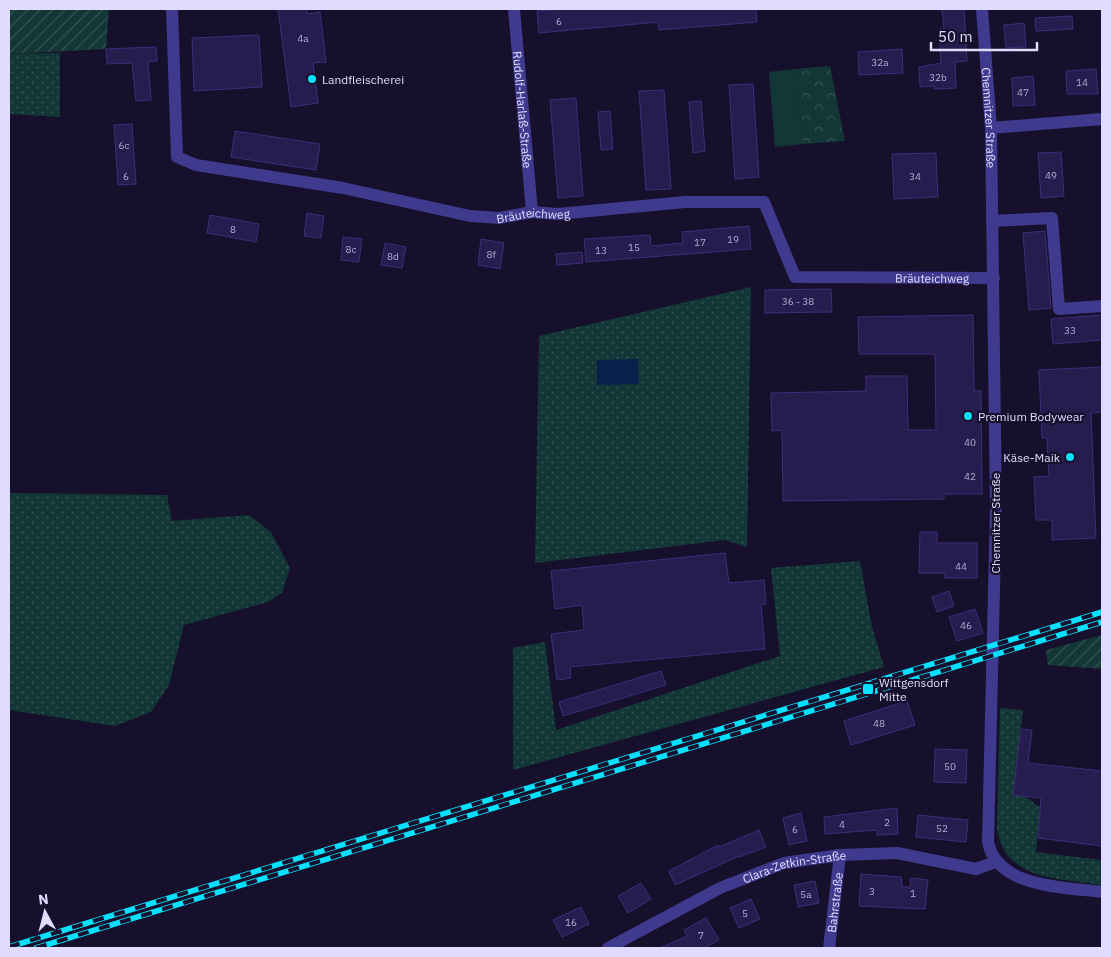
<svg xmlns="http://www.w3.org/2000/svg" width="1111" height="957" viewBox="0 0 1111 957" font-family="'IBM Plex Sans',sans-serif">
	<defs>
		<pattern id="grass-dots" width="8" height="8" patternUnits="userSpaceOnUse" patternTransform="scale(1.25)"><rect width="8" height="8" fill="#133736"/><path d="M2 2h.1M6 6h.1" fill="none" stroke="#355354" stroke-width="1.8" stroke-linecap="round"/></pattern>
		<pattern id="forest-crowns" width="20" height="18" patternUnits="userSpaceOnUse" patternTransform="scale(1.25)"><rect width="20" height="18" fill="#133736"/><path d="M2 6a3 3 0 1 1 6 0M12 15a3 3 0 1 1 6 0" fill="none" stroke="#355354"/></pattern>
		<pattern id="garden-furrows" width="10" height="10" patternUnits="userSpaceOnUse" patternTransform="scale(1.25)"><rect width="10" height="10" fill="#133736"/><path d="M-1 1l2-2M0 10L10 0M9 11l2-2" fill="none" stroke="#355354"/></pattern>
	</defs>
	<rect width="100%" height="100%" fill="#16102c"/>
	<path fill="url(#grass-dots)" d="M60 53V117L9 114V54Z
		M751 287 747 547 725 540 535 563 539 336Z
		M9 493 167 495 172 521 249 515 271 532 290 568 282 593 268 602 184 625 169 685 151 712 115 726 9 710Z
		M860 561 872 627 884 667 513 770V648L545 642 556 730 780 656 771 568Z
		M1000 708 1023 710 1013 794 1024 796 1040 807 1036 852 1102 860V885C1059 878 1003 881 997 827Z"/>
	<path fill="url(#forest-crowns)" d="M830 66 845 141 803 144 795 69Z"/>
	<path fill="url(#garden-furrows)" d="M9 9H109L106 49 9 54Z
		M1102 635V669L1048 665 1046 650Z"/>
	<path fill="#133736" d="M795 69 803 144 775 147 769 72Z"/>
	<path fill="#09204d" d="M638 359 639 384 597 385V360Z"/>
	<path fill="#271c4e" stroke="#3e2d7b" d="M278 9H306L307 14 320 12 326 62 313 63 318 103 291 107Z
		M562 9H756L757 22 659 30 658 22 539 33 537 11Z
		M942 9H964L967 61 955 62 956 88 934 89V86L920 87 919 67 941 63 939 29H944Z
		M1072 16 1073 29 1036 31 1035 18Z
		M1024 23 1026 47 1006 48 1004 25Z
		M259 35 262 87 194 91 192 38Z
		M156 47 157 61 148 62 151 100 136 101 132 63 107 64 106 49Z
		M902 49 903 73 859 75 858 52Z
		M1096 69 1098 94H1067L1066 71Z
		M1033 76 1035 105 1013 106 1012 78Z
		M753 84 759 177 735 179 729 85Z
		M664 90 671 189 646 190 639 91Z
		M576 98 583 196 558 198 550 100Z
		M701 101 705 151 693 153 689 102Z
		M610 111 613 149 601 150 598 112Z
		M132 124 136 184 118 185 114 125Z
		M235 131 320 144 316 170 231 157Z
		M1061 152 1064 196 1041 198 1038 153Z
		M936 153 938 197 894 199 892 154Z
		M307 213 324 216 321 238 304 236Z
		M210 215 259 224 256 242 207 233Z
		M749 226 751 249 586 262 584 239 650 235 651 246 683 243 682 232Z
		M1045 231 1051 308 1029 310 1023 233Z
		M343 237 362 239 359 262 341 260Z
		M481 239 504 243 500 269 478 265Z
		M385 243 406 247 402 268 381 265Z
		M582 252 583 263 557 265 556 254Z
		M831 289 832 312 765 313V290Z
		M973 315 974 391H981L982 494H944V499L783 501 782 430 772 431 771 393 866 391V376H907L908 430H936L935 354H859L858 317Z
		M1102 315V340L1053 344 1051 319Z
		M1102 367V412L1091 413 1096 538 1052 540V520H1036L1034 477 1049 476 1047 438H1042L1039 370Z
		M920 532H937V543H977V578H945V573H919Z
		M725 553 729 583 764 580 766 604 761 605 765 649 570 667 571 678 557 680 551 634 584 630 582 605 555 609 551 571Z
		M949 591 954 606 937 612 932 597Z
		M975 609 983 633 957 641 949 617Z
		M661 671 666 685 563 716 559 702Z
		M907 701 915 725 851 745 844 721Z
		M1021 729 1032 730 1028 763 1102 771V846L1038 838 1041 798 1013 795Z
		M935 749 967 750 966 783 934 782Z
		M897 808 898 834 877 835V830L825 834 824 817Z
		M801 813 807 841 789 845 783 818Z
		M918 815 968 820 966 842 916 837Z
		M759 830 766 847 739 857V856L675 885 669 871 718 845 719 847Z
		M861 874 901 877 902 887H910L911 878 928 880 925 909 859 906Z
		M815 881 819 903 798 907 794 885Z
		M641 883 651 899 628 913 618 896Z
		M751 899 760 919 739 928 730 908Z
		M581 907 589 924 562 937 553 920Z
		M706 918 719 940 704 948H660L687 936 684 930Z"/>
	<g fill="none" stroke-linecap="round" stroke-linejoin="round">
		<g stroke="#3f3a8d" stroke-width="12">
			<path id="s1" d="M172 9 177 157 196 165 343 188 470 216 499 218 532 212 558 214 685 202H764L795 277 994 278"/>
			<path id="s2" d="M514 9 532 212"/>
			<path id="s3" d="M982 9 991 128 996 508 988 842C997 888 1065 887 1102 892"/>
			<path d="M991 128 1102 119"/>
			<path d="M992 221 1052 218 1059 309 1102 306"/>
			<path id="s4" d="M608 948 720 888 784 863 840 855 897 853 976 869 995 862"/>
			<path id="s5" d="M829 948 840 855"/>
		</g>
		<g stroke="#08e0ff" stroke-width="5.5">
			<path id="rail" d="M9 947 1102 612
				M36 948 1102 622"/>
		</g>
		<use href="#rail" stroke="#16102c" stroke-width="4" stroke-dasharray="11" stroke-linecap="butt"/>
	</g>
	<g fill="#08e0ff" stroke="#16102c" stroke-width="2">
		<circle cx="312" cy="79" r="5"/>
		<circle cx="968" cy="416" r="5"/>
		<circle cx="1070" cy="457" r="5"/>
		<rect x="862" y="683" width="12" height="12" rx="2.5"/>
	</g>
	<g text-anchor="middle" dominant-baseline="central" stroke-width="4.5" stroke-linejoin="round" paint-order="stroke">
		<g font-size="10" fill="#b2acd3">
			<text x="559" y="21">6</text>
			<text x="303" y="38">4a</text>
			<text x="880" y="62">32a</text>
			<text x="938" y="77">32b</text>
			<text x="1082" y="82">14</text>
			<text x="1023" y="92">47</text>
			<text x="124" y="145">6c</text>
			<text x="1051" y="175">49</text>
			<text x="126" y="176">6</text>
			<text x="915" y="176">34</text>
			<text x="233" y="229">8</text>
			<text x="733" y="239">19</text>
			<text x="700" y="242">17</text>
			<text x="634" y="247">15</text>
			<text x="351" y="249">8c</text>
			<text x="601" y="250">13</text>
			<text x="491" y="254">8f</text>
			<text x="393" y="256">8d</text>
			<text x="798" y="301">36 - 38</text>
			<text x="1070" y="330">33</text>
			<text x="970" y="442">40</text>
			<text x="970" y="476">42</text>
			<text x="961" y="566">44</text>
			<text x="966" y="625">46</text>
			<text x="879" y="723">48</text>
			<text x="950" y="766">50</text>
			<text x="887" y="822">2</text>
			<text x="842" y="824">4</text>
			<text x="942" y="828">52</text>
			<text x="795" y="829">6</text>
			<text x="872" y="891">3</text>
			<text x="913" y="893">1</text>
			<text x="806" y="894">5a</text>
			<text x="745" y="913">5</text>
			<text x="571" y="922">16</text>
			<text x="701" y="935">7</text>
		</g>
		<g font-size="12" fill="#e1dcff" stroke="#16102c" text-anchor="start">
			<text x="322" y="79">Landfleischerei</text>
			<text x="978" y="416">Premium Bodywear</text>
			<text x="1060" y="457" text-anchor="end">Käse-Maik</text>
			<text x="879" y="682">Wittgensdorf<tspan x="879" dy="14">Mitte</tspan></text>
		</g>
		<g font-size="12" fill="#e1dcff" stroke="#16102c">
			<text stroke="none"><textPath href="#s2" startOffset="101">Rudolf-Harlaß-Straße</textPath></text>
			<text stroke="none"><textPath href="#s3" startOffset="109">Chemnitzer Straße</textPath></text>
			<text stroke="none"><textPath href="#s1" startOffset="511">Bräuteichweg</textPath></text>
			<text stroke="none"><textPath href="#s1" startOffset="961">Bräuteichweg</textPath></text>
			<text transform="translate(995 523) rotate(-90)">Chemnitzer Straße</text>
			<text stroke="none"><textPath href="#s4" startOffset="205">Clara-Zetkin-Straße</textPath></text>
			<text stroke="none"><textPath href="#s5" startOffset="46">Bahrstraße</textPath></text>
		</g>
	</g>
	<rect width="1111" height="957" fill="none" stroke="#e1dcff" stroke-width="20"/>
	<g transform="translate(45 912) rotate(353)" stroke="#16102c" stroke-width="4" paint-order="stroke">
	<path d="M0-4L9 19L0 12L-9 19Z" fill="#e1dcff"/>
	<text y="-8" font-size="14" font-weight="bold" text-anchor="middle" fill="#e1dcff">N</text>
	</g>
	<path d="M931 42v8h106v-8" fill="none" stroke="#e1dcff" stroke-width="2.5"/>
	<text x="938" y="42" font-size="15" fill="#e1dcff" stroke="#16102c" stroke-width="4" paint-order="stroke">50 m</text>
</svg>
